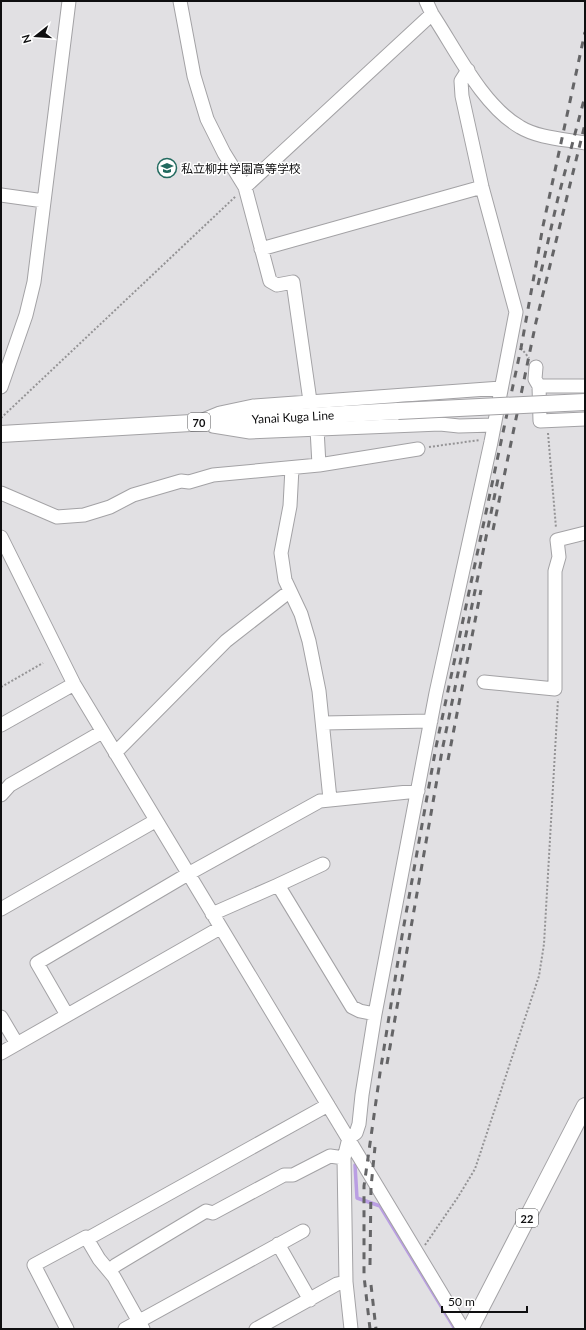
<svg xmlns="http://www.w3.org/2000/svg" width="586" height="1330" viewBox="0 0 586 1330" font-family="Lato,'Noto Sans JP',sans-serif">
	<rect width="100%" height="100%" fill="#e1e0e3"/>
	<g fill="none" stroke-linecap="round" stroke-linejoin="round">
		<path stroke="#ba9ee3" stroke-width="3.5" d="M355 1165 357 1198 380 1206 455 1329"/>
		<g stroke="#a3a2a5" stroke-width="15">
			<path id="minor" d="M180 1 194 76 207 119 224 153 245 187 270 281 277 285 293 282 310 401
				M426 1 432 14C456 50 482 105 520 127 538 138 564 139 585 143
				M245 187 432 14
				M1 195 44 201
				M261 249 482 187
				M536 367 535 379 539 386H585
				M539 386 540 421 585 419
				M1 387 26 315 34 282 69 1
				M203 420 220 413 253 406 501 388
				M213 426 250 432 440 424 459 426 494 425
				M319 465 418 449
				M292 468 290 506 281 553 285 580 301 614 309 641 319 691 330 799
				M1 493 57 517 84 515 110 507 133 495 181 481 189 482 213 475 319 465 317 429
				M1 537 74 684 463 1329
				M484 682 555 689V571L559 557 557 540 585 533
				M323 723 431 721
				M1 725 74 684
				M115 753 226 641 290 591
				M1 795 10 785 102 732
				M323 864 278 885 352 1007 360 1011 375 1014
				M1 909 155 821
				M212 914 278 885
				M67 1015 37 963 188 874 320 801 418 791
				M1 1017 17 1044
				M1 1053 220 928
				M87 1239 328 1105
				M278 1244 310 1300
				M109 1271 116 1265 206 1211 213 1213 284 1175H293L330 1156 344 1158
				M67 1329 34 1265 86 1237 99 1259 114 1277 143 1329
				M125 1329 303 1231
				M256 1329 337 1284 346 1282
				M351 1329 346 1282 344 1158 349 1138 356 1133 359 1124 362 1095 375 1014 436 693 491 442 516 312 482 187 462 96 461 81 468 70"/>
		</g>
		<g stroke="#a3a2a5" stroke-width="18">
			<path id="major" d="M1 434 398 411
				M470 1329 585 1106"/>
		</g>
		<path stroke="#949395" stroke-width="2" stroke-dasharray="2 2" stroke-linecap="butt" d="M521 348 529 358
			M1 418 236 196
			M548 433 556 528
			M429 447 480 440
			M1 687 43 663
			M425 1245 458 1197 475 1169 539 976 544 944 558 699"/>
		<use href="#minor" stroke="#fff" stroke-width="13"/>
		<use href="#major" stroke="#fff" stroke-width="16"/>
		<path stroke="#656567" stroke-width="3" stroke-dasharray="7 7" stroke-linecap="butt" d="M538 285 558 198 585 96
			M493 530 536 322 585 124
			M448 760 481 590
			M387 1064 442 751 498 479
			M370 1265 371 1187 375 1147
			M371 1285 376 1329
			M370 1329 364 1276V1186L380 1073 402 936 436 747 521 348 543 226 585 32"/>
		<g stroke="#a3a2a5" stroke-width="18" stroke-linecap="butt">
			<path id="major-bridge" d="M398 411 585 402"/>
		</g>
		<use href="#major-bridge" stroke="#fff" stroke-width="16"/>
	</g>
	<defs>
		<g id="school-ring" transform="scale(1)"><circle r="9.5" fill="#fff" stroke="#226a5f" stroke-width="1.5"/><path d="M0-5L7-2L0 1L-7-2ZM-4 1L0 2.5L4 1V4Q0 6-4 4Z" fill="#226a5f"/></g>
	</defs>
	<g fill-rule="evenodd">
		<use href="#school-ring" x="167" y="168"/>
	</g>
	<g text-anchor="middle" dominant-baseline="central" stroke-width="3" stroke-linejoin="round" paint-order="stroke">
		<g fill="#fff" stroke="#575758" stroke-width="1">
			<rect x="188" y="413" width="22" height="18" rx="3"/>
			<rect x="516" y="1209" width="22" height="18" rx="3"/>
		</g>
		<g font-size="11" font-weight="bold" fill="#0f0f10">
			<text x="199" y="422">70</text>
			<text x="527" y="1218">22</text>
		</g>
		<g font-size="12" fill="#0f0f10" stroke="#fff" text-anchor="start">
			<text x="181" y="168">私立柳井学園高等学校</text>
		</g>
		<g font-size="12" fill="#0f0f10" stroke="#fff">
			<text transform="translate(293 417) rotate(-3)">Yanai Kuga Line</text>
		</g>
	</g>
	<rect width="586" height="1330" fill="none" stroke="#0f0f10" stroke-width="4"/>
	<g transform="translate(36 36) rotate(253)" stroke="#ffffff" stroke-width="3" paint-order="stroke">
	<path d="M0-3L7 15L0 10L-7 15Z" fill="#0f0f10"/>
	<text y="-6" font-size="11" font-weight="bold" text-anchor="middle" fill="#0f0f10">N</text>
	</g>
	<path d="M442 1306v6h85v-6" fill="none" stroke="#0f0f10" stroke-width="2"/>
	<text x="448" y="1306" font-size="12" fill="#0f0f10" stroke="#ffffff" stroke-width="3" paint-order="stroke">50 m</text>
</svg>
